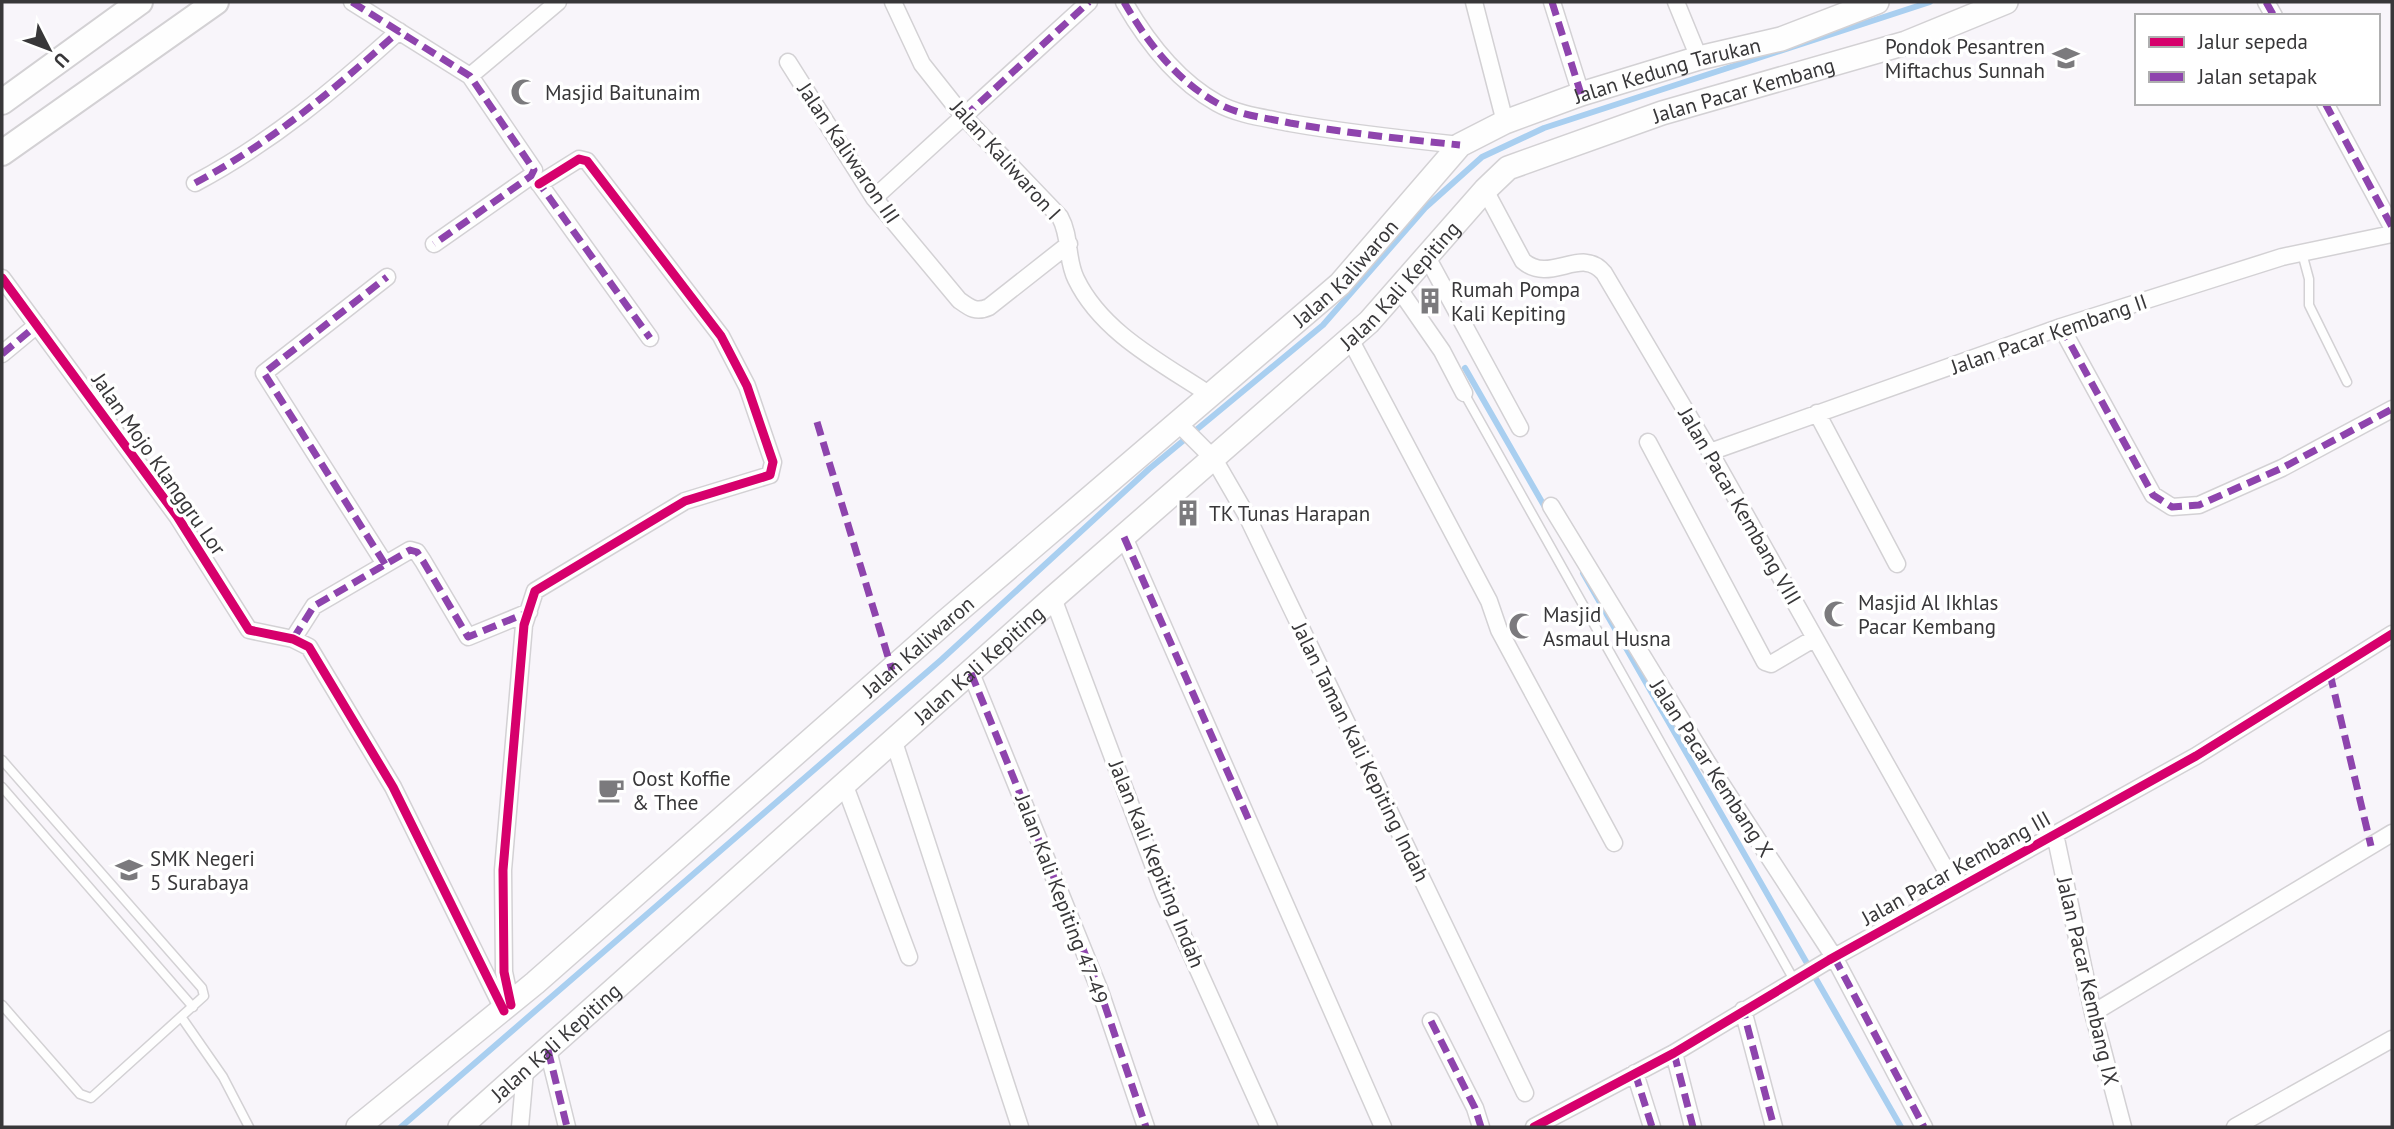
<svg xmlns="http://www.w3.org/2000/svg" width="2394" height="1129" viewBox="0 0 2394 1129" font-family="'PT Sans',sans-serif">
	<rect width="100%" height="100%" fill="#f8f5fa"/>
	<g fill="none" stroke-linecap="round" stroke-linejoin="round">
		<path stroke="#a9cff0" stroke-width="6" d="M1465 368 1546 509
			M1583 573 1901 1127
			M401 1127 941 660 1149 469 1323 325 1425 208 1482 157 1544 128 1930 2"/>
		<g stroke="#d3d1d4" stroke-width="11">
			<path id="lane" d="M2302 253 2309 279V305L2347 382
				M1464 393 1794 980
				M2 760 202 988 204 996 91 1098 80 1094 2 1005
				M2 787 193 1007
				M182 1018 223 1077 249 1127"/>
		</g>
		<g stroke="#d3d1d4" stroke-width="19">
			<path id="street" d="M352 2 470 76 534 170 531 176 434 244
				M893 2 922 64 964 117 1060 217C1071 237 1066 259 1076 279 1102 333 1162 363 1210 395
				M1124 2C1147 42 1176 80 1217 103 1238 115 1266 118 1290 123 1346 133 1403 139 1460 145
				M1474 2 1505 122
				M1552 2 1581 94
				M1676 2 1699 58
				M2266 2 2274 16
				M788 62 874 198 959 300C970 308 976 313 989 307L1069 244
				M470 76 558 2
				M2325 103 2392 227
				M533 175 650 338
				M195 183C272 142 335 89 399 31
				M1485 190 1523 261C1551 285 1581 245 1604 273L1710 452 1956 888
				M874 198 1089 2
				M1427 257 1520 428
				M2 278 177 516 249 630 293 639 309 647 393 787 504 1011
				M1399 289 1442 351 1464 393
				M2061 327 2153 495 2172 507 2199 505 2282 468 2392 409
				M1350 339 1489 601 1499 630 1614 843
				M2 354 37 325
				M1817 413 1897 564
				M1178 423 1214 459 1247 516 1525 1093
				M1648 442 1765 662 1771 664 1815 638
				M1710 452 2061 327 2282 257 2392 234
				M1551 506 1707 762 1834 957 1924 1127
				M1124 537 1383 1127
				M385 564 264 373 387 277
				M1053 598 1164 894 1269 1127
				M293 639 314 606 410 550 417 552 423 561 468 637 529 612
				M971 673 1100 991 1146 1127
				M894 742 1020 1127
				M845 786 909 957
				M2055 834 2093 1013 2123 1127
				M511 1005 504 972 503 870 524 625 535 591 685 501 770 475 773 462 747 386 721 336 587 161 579 159 539 184
				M1743 1010 1774 1127
				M2093 1013 2392 833
				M1431 1021 1475 1108 1481 1127
				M548 1050 567 1127
				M1674 1053 1693 1127
				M1635 1073 1652 1127
				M520 1127 525 1071
				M1534 1127 1674 1053 1829 960 2196 756 2392 634
				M2235 1127 2392 1039"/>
		</g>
		<g stroke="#d3d1d4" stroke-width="26">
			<g id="secondary">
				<path id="s1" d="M358 1127 535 983 945 622 1340 284 1460 145 1505 122 1581 94 1699 58 1781 39 1877 2"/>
				<path id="s2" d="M460 1127 1053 598 1369 322 1485 190 1508 168 1662 113 1906 43 2006 2"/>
			</g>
		</g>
		<g stroke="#d3d1d4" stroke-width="28">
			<path id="primary" d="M2 102 140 2
				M2 153 216 2"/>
		</g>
		<use href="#lane" stroke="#fefefe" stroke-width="8"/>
		<use href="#street" stroke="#fefefe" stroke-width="16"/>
		<use href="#secondary" stroke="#fefefe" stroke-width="23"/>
		<use href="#primary" stroke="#fefefe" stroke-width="24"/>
		<path stroke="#8e44ad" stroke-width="7" stroke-dasharray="14 7" stroke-linecap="butt" d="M352 2 470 76 534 170 531 176 434 244
			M1124 2C1147 42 1176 80 1217 103 1238 115 1266 118 1290 123 1346 133 1403 139 1460 145
			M1552 2 1581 94
			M2266 2 2274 16
			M2325 103 2392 227
			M964 117 1089 2
			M536 179 650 338
			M195 183C272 142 335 89 399 31
			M2061 327 2153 495 2172 507 2199 505 2282 468 2392 409
			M2 354 37 325
			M817 422 892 670
			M1124 537 1251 825
			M385 564 264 373 387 277
			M293 639 314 606 410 550 417 552 423 561 468 637 529 612
			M971 673 1100 991 1146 1127
			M2330 674 2371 846
			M1834 957 1924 1127
			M1739 1013 1743 1010 1774 1127
			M1431 1021 1475 1108 1481 1127
			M548 1050 567 1127
			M1674 1053 1693 1127
			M1635 1073 1652 1127"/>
		<g stroke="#fff" stroke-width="13">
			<path id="cycleway" d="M2 278 177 516 249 630 293 639 309 647 393 787 504 1011
				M511 1005 504 972 503 870 524 625 535 591 685 501 770 475 773 462 747 386 721 336 587 161 579 159 539 184
				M1534 1127 1674 1053 1829 960 2196 756 2392 634"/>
		</g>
		<use href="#cycleway" stroke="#d6006c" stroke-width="9"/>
	</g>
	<defs>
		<g id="school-bare" transform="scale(2.1)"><path d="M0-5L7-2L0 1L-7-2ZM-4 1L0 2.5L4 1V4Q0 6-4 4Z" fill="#7b7a7d" stroke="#fff" stroke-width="2.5" paint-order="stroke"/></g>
		<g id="mosque-bare" transform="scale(2.1)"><path d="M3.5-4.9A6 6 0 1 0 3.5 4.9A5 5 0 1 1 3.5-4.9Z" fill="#7b7a7d" stroke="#fff" stroke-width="2.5" paint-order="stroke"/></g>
		<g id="building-bare" transform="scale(2.1)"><path d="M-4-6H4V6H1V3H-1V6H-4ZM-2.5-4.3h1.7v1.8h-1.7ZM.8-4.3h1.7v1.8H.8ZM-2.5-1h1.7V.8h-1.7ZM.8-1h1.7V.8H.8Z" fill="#7b7a7d" stroke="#fff" stroke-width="2.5" paint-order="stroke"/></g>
		<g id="cafe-bare" transform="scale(2.1)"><path d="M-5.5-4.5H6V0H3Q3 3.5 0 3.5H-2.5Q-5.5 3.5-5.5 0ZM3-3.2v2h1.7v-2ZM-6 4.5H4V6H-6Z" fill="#7b7a7d" stroke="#fff" stroke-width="2.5" paint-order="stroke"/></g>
	</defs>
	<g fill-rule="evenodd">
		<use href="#school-bare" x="2066" y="58"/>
		<use href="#mosque-bare" x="524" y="92"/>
		<use href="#building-bare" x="1430" y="301"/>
		<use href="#building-bare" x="1188" y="513"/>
		<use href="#mosque-bare" x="1837" y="614"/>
		<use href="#mosque-bare" x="1522" y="626"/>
		<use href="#cafe-bare" x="611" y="790"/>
		<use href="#school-bare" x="129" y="870"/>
	</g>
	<g text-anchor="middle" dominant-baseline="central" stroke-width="7" stroke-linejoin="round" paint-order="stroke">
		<g font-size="21" fill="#383739" stroke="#fff" text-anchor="start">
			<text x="2045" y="46" text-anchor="end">Pondok Pesantren<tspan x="2045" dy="24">Miftachus Sunnah</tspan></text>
			<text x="545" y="92">Masjid Baitunaim</text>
			<text x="1451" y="289">Rumah Pompa<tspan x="1451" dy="24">Kali Kepiting</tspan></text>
			<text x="1209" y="513">TK Tunas Harapan</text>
			<text x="1858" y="602">Masjid Al Ikhlas<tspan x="1858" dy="24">Pacar Kembang</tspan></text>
			<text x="1543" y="614">Masjid<tspan x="1543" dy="24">Asmaul Husna</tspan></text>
			<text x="632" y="778">Oost Koffie<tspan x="632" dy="24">&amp; Thee</tspan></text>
			<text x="150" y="858">SMK Negeri<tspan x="150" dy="24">5 Surabaya</tspan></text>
		</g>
		<g font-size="21" fill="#383739" stroke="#fff">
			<text stroke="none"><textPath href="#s1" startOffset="1699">Jalan Kedung Tarukan</textPath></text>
			<text stroke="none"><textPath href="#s2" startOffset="1670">Jalan Pacar Kembang</textPath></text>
			<text transform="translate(849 153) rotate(56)">Jalan Kaliwaron III</text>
			<text transform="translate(1006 160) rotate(48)">Jalan Kaliwaron I</text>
			<text stroke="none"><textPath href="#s1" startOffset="1306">Jalan Kaliwaron</textPath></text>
			<text stroke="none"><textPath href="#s2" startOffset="1262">Jalan Kali Kepiting</textPath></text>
			<text transform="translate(2049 334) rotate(-19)">Jalan Pacar Kembang II</text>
			<text transform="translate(159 464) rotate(55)">Jalan Mojo Klanggru Lor</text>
			<text transform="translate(1740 506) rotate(60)">Jalan Pacar Kembang VIII</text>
			<text stroke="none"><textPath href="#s1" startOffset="738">Jalan Kaliwaron</textPath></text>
			<text stroke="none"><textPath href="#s2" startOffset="695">Jalan Kali Kepiting</textPath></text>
			<text transform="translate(1361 752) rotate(64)">Jalan Taman Kali Kepiting Indah</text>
			<text transform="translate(1712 768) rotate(57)">Jalan Pacar Kembang X</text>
			<text transform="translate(1157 864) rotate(68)">Jalan Kali Kepiting Indah</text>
			<text transform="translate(1956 868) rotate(-29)">Jalan Pacar Kembang III</text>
			<text transform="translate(1062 899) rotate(69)">Jalan Kali Kepiting 47-49</text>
			<text transform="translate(2088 981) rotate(77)">Jalan Pacar Kembang IX</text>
			<text stroke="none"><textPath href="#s2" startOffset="128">Jalan Kali Kepiting</textPath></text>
		</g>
	</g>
	<rect width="2394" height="1129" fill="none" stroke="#383739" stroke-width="7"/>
	<rect x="2135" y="14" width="245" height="91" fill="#ffffff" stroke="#afafb0" stroke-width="2"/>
	<rect x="2149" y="37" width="35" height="10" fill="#d6006c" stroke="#afafb0" stroke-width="2"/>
	<text x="2198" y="49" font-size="21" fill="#383739">Jalur sepeda</text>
	<rect x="2149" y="72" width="35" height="10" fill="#8e44ad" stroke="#afafb0" stroke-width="2"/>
	<text x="2198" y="84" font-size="21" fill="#383739">Jalan setapak</text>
	<g transform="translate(49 49) rotate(132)" stroke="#ffffff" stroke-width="5" paint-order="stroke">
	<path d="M0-5L12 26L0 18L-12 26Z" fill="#383739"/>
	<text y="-10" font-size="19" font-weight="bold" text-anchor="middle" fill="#383739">U</text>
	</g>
</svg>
